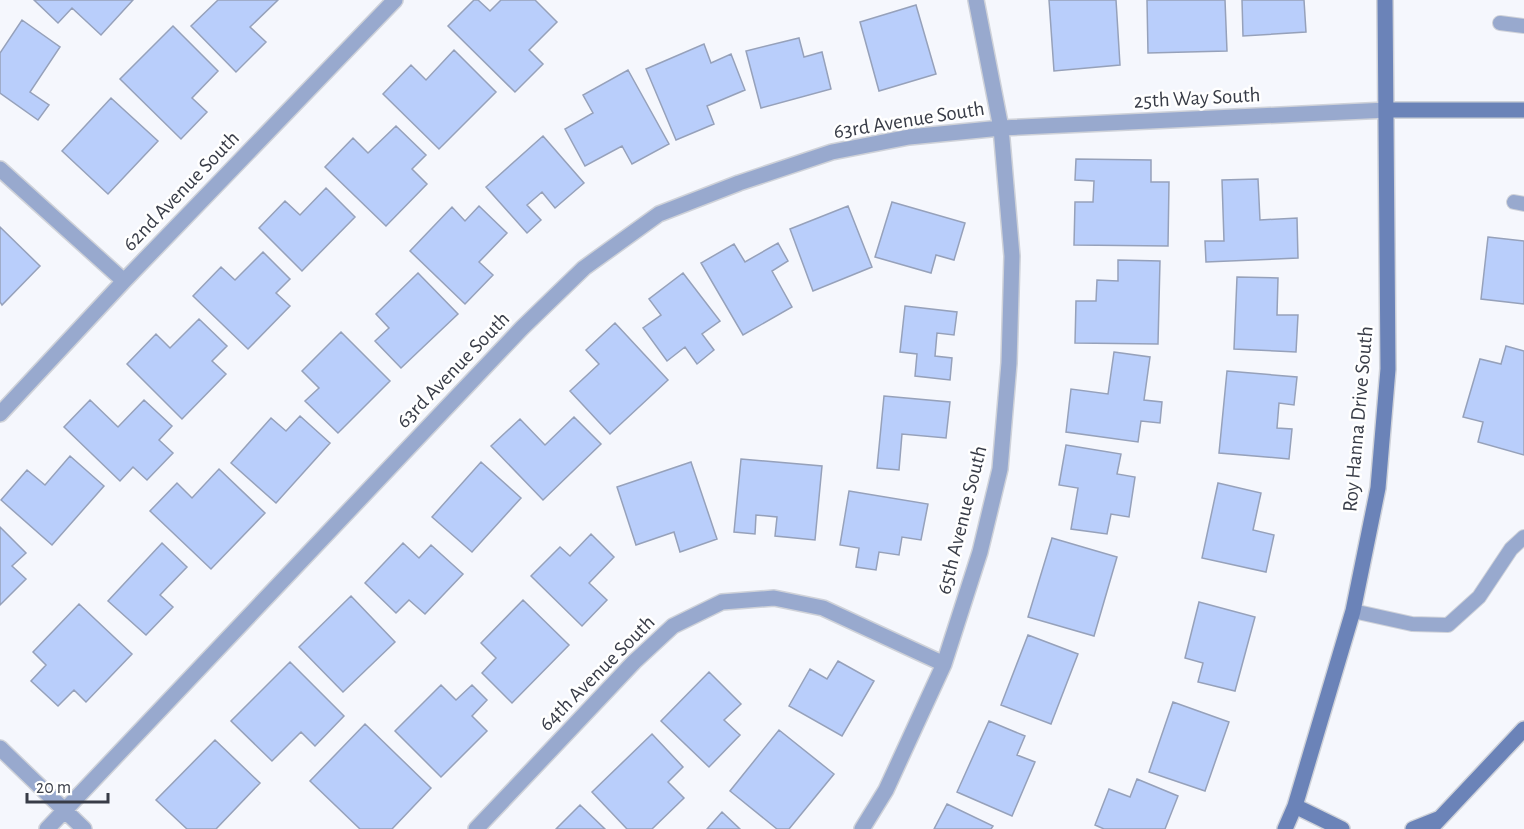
<svg xmlns="http://www.w3.org/2000/svg" width="1524" height="829" viewBox="0 0 1524 829" font-family="'Alegreya Sans',sans-serif">
	<rect width="100%" height="100%" fill="#f5f7fd"/>
	<path fill="#b9cefb" stroke="#96a1ba" stroke-width="1.5" d="M34 0H133L101 35 72 8 58 23Z
		M218 0H278L250 27 266 42 236 72 191 26Z
		M474 0H478L490 11 501 0H535L557 22 529 50 543 64 515 92 448 26Z
		M1049 0H1116L1120 65 1054 71Z
		M1147 0H1225L1227 51 1148 53Z
		M1242 0H1304L1306 32 1243 36Z
		M916 5 936 74 879 91 860 22Z
		M22 20 60 47 30 92 49 105 38 120 0 93V53Z
		M173 26 218 71 192 98 207 112 181 139 120 79Z
		M799 38 804 57 822 52 831 89 761 108 746 51Z
		M704 44 711 63 731 54 745 90 707 106 714 124 676 140 646 69Z
		M454 50 496 92 439 149 383 94 411 65 426 80Z
		M628 70 669 144 632 164 622 146 585 166 565 129 593 113 583 95Z
		M111 98 158 141 108 194 62 151Z
		M396 126 426 155 412 169 427 184 386 226 325 167 353 138 368 153Z
		M543 136 584 183 555 208 542 192 527 205 541 220 527 233 486 187Z
		M1076 159 1151 160V182H1169L1168 246 1074 245 1075 202H1093L1094 181 1075 180Z
		M1258 179 1260 220 1297 218 1298 258 1206 262 1205 241H1224L1222 180Z
		M326 188 355 217 302 271 259 228 285 201 300 215Z
		M892 202 965 223 954 260 936 255 931 273 875 257Z
		M479 206 507 233 479 262 493 275 465 304 410 251 452 207 465 221Z
		M848 206 872 267 813 291 790 229Z
		M0 227 40 266 2 305 0 302Z
		M1488 237 1524 241V304L1481 299Z
		M778 243 788 261 772 271 792 307 743 335 701 263 734 244 745 262Z
		M263 252 290 279 276 293 290 306 248 349 193 296 221 267 235 280Z
		M1118 260 1160 261 1158 344 1075 343 1076 301H1096L1097 280 1118 281Z
		M418 273 458 314 401 368 375 341 389 328 376 314Z
		M683 273 720 321 702 334 714 350 697 364 685 347 667 361 643 328 661 315 649 299Z
		M1237 277 1278 278 1277 315H1298L1296 352 1234 349Z
		M905 306 957 312 954 335 937 333 935 356 952 358 950 380 915 376 917 354 900 352Z
		M199 319 227 346 212 361 226 374 182 419 127 364 156 334 170 348Z
		M615 323 668 380 610 434 570 391 599 364 586 350Z
		M341 332 390 381 338 433 305 401 319 388 302 371Z
		M1506 346 1524 351V455L1478 442 1483 422 1463 417 1480 359 1501 364Z
		M1114 352 1150 357 1144 400 1162 402 1160 423 1141 421 1138 442 1066 432 1071 389 1108 394Z
		M1227 371 1297 377 1294 405 1279 403 1277 428 1292 429 1289 459 1219 453Z
		M884 396 950 402 946 438 902 434 899 470 877 468Z
		M90 400 118 427 144 400 172 426 159 440 173 453 147 480 133 467 120 481 64 427Z
		M300 416 330 443 276 503 231 463 271 418 286 431Z
		M574 417 601 444 543 500 491 446 520 419 545 445Z
		M1066 445 1121 454 1117 474 1135 477 1129 517 1111 514 1107 534 1071 529 1078 488 1059 485Z
		M70 456 104 486 52 545 1 500 27 470 45 485Z
		M741 459 822 466 815 540 775 536 777 517 756 515 755 534 734 532Z
		M481 462 521 498 472 552 432 517Z
		M691 462 717 539 680 552 674 532 636 545 617 487Z
		M219 469 265 513 211 569 150 511 177 483 192 498Z
		M1218 483 1261 493 1253 530 1274 535 1266 572 1202 558Z
		M849 491 928 504 921 540 902 537 899 555 879 552 876 570 856 567 859 548 840 545Z
		M0 527 26 553 12 566 26 579 0 605Z
		M591 534 614 557 589 583 607 600 582 626 531 576 560 547 570 556Z
		M1052 538 1117 557 1094 636 1028 617Z
		M162 543 187 567 160 595 173 607 146 635 108 601Z
		M403 543 419 558 431 545 463 574 425 614 409 600 396 613 365 583Z
		M351 596 395 642 343 692 299 647Z
		M523 600 569 645 512 703 482 673 496 658 481 643Z
		M1199 602 1255 617 1235 691 1198 682 1203 663 1185 658Z
		M79 604 132 654 86 702 74 690 58 706 31 681 46 665 33 652Z
		M1028 635 1078 654 1051 724 1001 705Z
		M838 661 874 681 842 736 789 706 810 669 827 679Z
		M290 662 344 716 315 746 301 732 272 761 231 721Z
		M709 672 741 704 724 720 740 735 709 767 661 721Z
		M441 685 456 700 472 685 487 700 472 716 487 731 441 777 395 731Z
		M1173 702 1229 722 1205 791 1149 772Z
		M989 721 1025 736 1017 755 1035 762 1012 816 957 792Z
		M365 724 431 788 392 829H360L310 781Z
		M779 730 834 774 789 829H777L730 791Z
		M652 734 683 767 668 782 684 798 652 829H627L592 792Z
		M215 740 260 783 216 829H187L156 800Z
		M1137 779 1178 796 1165 829H1104L1095 825 1109 789 1130 797Z
		M947 804 993 826 991 829H934Z
		M580 805 605 829H556Z
		M722 812 740 829H707Z"/>
	<g fill="none" stroke-linecap="round" stroke-linejoin="round">
		<g stroke="#cfd2d9" stroke-width="16">
			<path id="lane" d="M1500 23 1524 26
				M1514 202 1524 204
				M1353 611 1412 624 1448 625 1479 597 1511 549 1524 537"/>
		</g>
		<g stroke="#cfd2d9" stroke-width="18">
			<path id="street" d="M0 169 124 281
				M0 414 124 281 395 0
				M0 748 84 829
				M47 829 522 328 584 268 659 214 739 183 832 152 909 137 1001 128 1387 110
				M476 829 634 662 673 626 722 602 774 598 823 608 944 664
				M862 829 886 790 944 664 980 552 1000 469 1009 363 1012 256 1001 128 976 0"/>
		</g>
		<g stroke="#cfd2d9" stroke-width="18">
			<path id="secondary" d="M1387 110H1524
				M1295 806 1342 829
				M1285 829 1295 806 1353 611 1378 488 1388 369 1385 0
				M1413 829 1438 819
				M1430 829 1524 729"/>
		</g>
		<use href="#lane" stroke="#98a9ce" stroke-width="14"/>
		<use href="#street" stroke="#98a9ce" stroke-width="15"/>
		<use href="#secondary" stroke="#6b83b8" stroke-width="15"/>
	</g>
	<g text-anchor="middle" dominant-baseline="central" stroke-width="5" stroke-linejoin="round" paint-order="stroke">
		<g font-size="21" fill="#383c47" stroke="#fff">
			<text transform="translate(1197 98) rotate(-3)">25th Way South</text>
			<text transform="translate(909 120) rotate(-9)">63rd Avenue South</text>
			<text transform="translate(181 191) rotate(-46)">62nd Avenue South</text>
			<text transform="translate(453 370) rotate(-46)">63rd Avenue South</text>
			<text transform="translate(1358 419) rotate(-85)">Roy Hanna Drive South</text>
			<text transform="translate(962 520) rotate(-76)">65th Avenue South</text>
			<text transform="translate(597 673) rotate(-45)">64th Avenue South</text>
		</g>
	</g>
	<path d="M27 793v9h81v-9" fill="none" stroke="#383c47" stroke-width="3"/>
	<text x="36" y="793" font-size="18" fill="#383c47" stroke="#ffffff" stroke-width="4.5" paint-order="stroke">20 m</text>
</svg>
